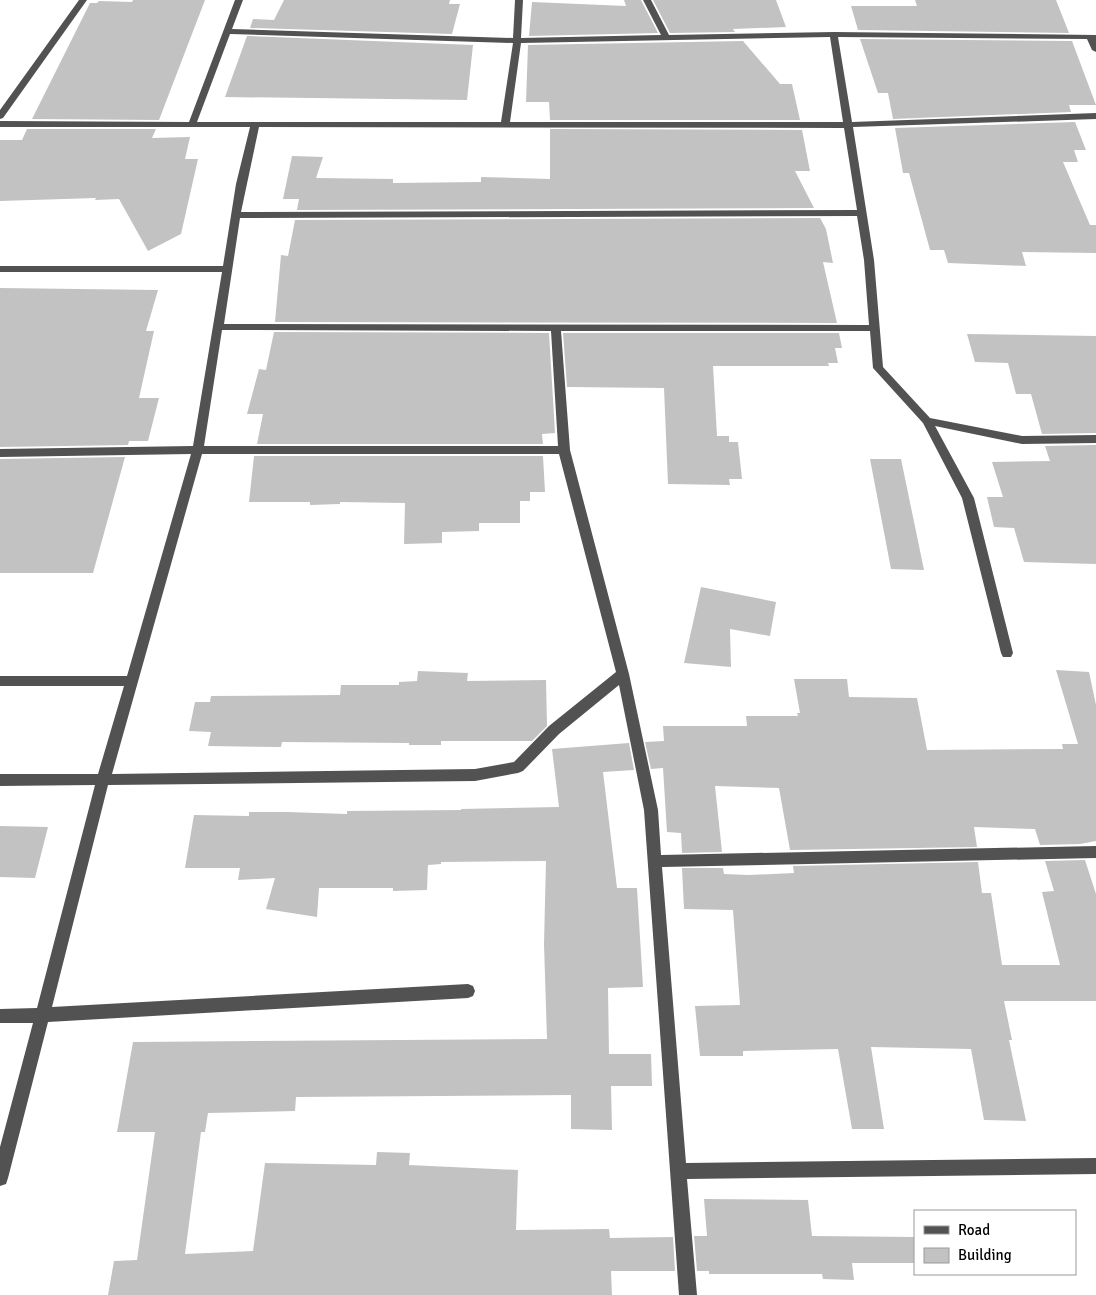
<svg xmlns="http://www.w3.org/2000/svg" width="1096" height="1295" viewBox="0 0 1096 1295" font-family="Signika,sans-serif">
	<rect width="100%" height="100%" fill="#fff"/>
	<path fill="#c2c2c2" d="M133 0H205L159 120 32 119 90 3H97L99 1 132 2Z
		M284 0H450L449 4H460L452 34 250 28 253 19 274 20Z
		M624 0H641L658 33 529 36 532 2 626 6Z
		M653 0H776L786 27 733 29 735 32 670 33Z
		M915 0H1056L1069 33 858 30 851 6H917Z
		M247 36 473 45 467 100 225 97Z
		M860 39 1072 41 1096 105H1069L1071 112 893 119 888 93H878Z
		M743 41 780 84H792L800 120H550L549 102H526L528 45Z
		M1075 122 1086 150H1074L1078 162H1063L1090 225H1096V253L1022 252 1026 266 948 263 944 250H930L909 173H903L895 128Z
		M27 129H156L152 138 190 137 185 159H198L181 234 148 251 119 199 95 200 96 198 0 201V140H22Z
		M550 129 802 130 810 171H795L814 208 297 210 299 199H283L292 156 323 157 316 178 393 179V183L481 182V177L550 179Z
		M820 218 826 229 833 263 823 262 837 323 275 322 281 255 288 256 295 220Z
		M0 288 158 290 146 331H154L139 398H159L148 441H129L128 445 0 447Z
		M274 332 549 333 555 433 542 434 543 444H257L263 414H247L259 369 266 370Z
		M563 333H839L842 348H835L838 363H828L829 366H713L717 436H729V442H738L742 479H729L730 485 668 484 664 388 567 387Z
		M967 334 1096 336V433L1042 434 1031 394H1016L1008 363 975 362Z
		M1096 445V564L1024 562 1014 528 994 527 987 497H1003L992 462 1050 461 1045 446Z
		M254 456H543L545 492H530V501H520V523H479V531L442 532V543L404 544 405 503 340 502V504L310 505V502H249Z
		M125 457 93 573H0V459Z
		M870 459H901L924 570 891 569Z
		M701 587 776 602 770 636 730 629 731 667 684 663Z
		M1056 670 1089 672 1096 705V841L1080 844 1040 845 1035 829 974 827 977 847 790 850 779 788 715 786 722 852 682 853 681 833 667 832 663 768 651 769 645 742 664 741 663 726H747L746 716H798L797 713H800L794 679H847L849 697 917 698 927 750 1063 749 1062 744H1078Z
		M418 671 468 673 467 681 546 680 547 726 532 741H441V745H409V743L282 742 281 747 208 746 211 732 189 731 195 702H210L211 696 340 695 341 685H399V682L417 681Z
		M629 743 634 770 603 772 617 888H637L643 987 608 988 609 1054H651L652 1086H611L612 1130 571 1129V1095L296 1097 295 1111 208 1113 205 1132H201L185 1254 253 1251 265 1163 376 1165 377 1152 410 1153 409 1165 518 1170 516 1230 609 1229 610 1238 673 1237 675 1271H611L612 1295H108L114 1261 137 1260 155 1132H117L133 1042 547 1039 544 944 546 861 441 862V864L428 865 427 890 393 891V888H319L317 917 266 909 275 878 238 880 240 868H185L194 815 249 816V812H287L347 814V811L461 810V809L559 807 552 749Z
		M0 826 48 827 35 878 0 877Z
		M1085 860 1096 894V1001H1004L1012 1040H1009L1026 1121 984 1120 971 1049 871 1047 884 1129H852L838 1049 743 1051V1056H700L695 1006 740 1005 733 910 684 909 682 868H723L724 874 749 875 794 873 793 866 978 862 982 893H991L1002 965H1060L1042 892 1054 891 1045 861Z
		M704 1199 808 1200 812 1236 915 1237V1263H852L854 1280 823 1279 822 1274H709V1271H697L694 1236H707Z"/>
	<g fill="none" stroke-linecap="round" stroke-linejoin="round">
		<path fill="#525252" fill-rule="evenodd" d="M79 0H87L3 118 0 119V110Z
			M235 0H243L232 29 513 38 515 0H523L521 38 661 35 643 0H651L669 35 834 32 1096 35V52L1092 50 1087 39 838 37 852 122 1096 113V119L853 127 874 260 883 367 930 418 1022 436 1096 435V443L1022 444 935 426 974 498 1013 653 1011 657H1003L1001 653 962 498 923 423 873 368 870 331H561L570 450 629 674 658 810 661 855 1096 846V858L662 867 686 1163 1096 1158V1174L687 1179 697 1295H679L644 810 619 685 559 734 523 771 518 773 475 781 108 785 52 1007 468 984 473 986 475 991 473 996 468 998 48 1022 8 1178 6 1184 0 1186V1147L33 1023H0V1009L37 1008 95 785 0 786V774H98L124 686H0V676H127L191 454 0 457V449L193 446 222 272H0V266H223L236 184 250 127H0V121L189 122ZM230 34 513 43 501 122H197ZM830 37 843 122H510L521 43ZM259 127 844 128 857 210 241 212ZM857 216 864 260 869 325 224 324 240 218ZM222 330 551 331 558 446H204ZM202 454H559L616 672 549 726 514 762 475 769 112 774Z"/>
	</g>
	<rect x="914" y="1210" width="162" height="65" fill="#ffffff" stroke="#999999"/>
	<rect x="924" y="1226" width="25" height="8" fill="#525252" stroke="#999999"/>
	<text x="958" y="1235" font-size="15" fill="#000000">Road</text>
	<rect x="924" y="1248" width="25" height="15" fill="#c2c2c2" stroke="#999999"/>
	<text x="958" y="1260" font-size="15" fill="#000000">Building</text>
</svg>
